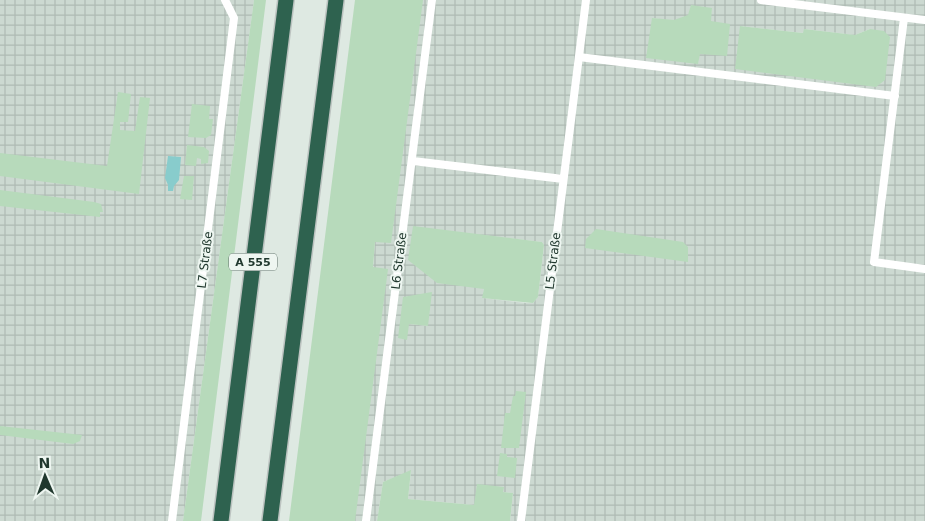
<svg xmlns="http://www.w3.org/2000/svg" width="925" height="521" viewBox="0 0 925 521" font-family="'DejaVu Sans',sans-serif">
	<defs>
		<pattern id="industrial-grid" width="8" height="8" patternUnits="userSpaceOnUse" patternTransform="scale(1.25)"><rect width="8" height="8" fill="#ccd9d1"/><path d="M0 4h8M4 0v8" fill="none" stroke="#afbbb4"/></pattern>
	</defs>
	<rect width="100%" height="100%" fill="#dee9e2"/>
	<path fill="url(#industrial-grid)" fill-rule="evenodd" d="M0 0H254L183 521H0Z
		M411 0H925V521H510L513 493 503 492 474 505 408 499 411 471 383 482 377 521H346L379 268H373L375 241 383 242ZM712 8 710 21 699 54 698 63 652 18 674 21ZM740 26 804 33V29L855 35 870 29 876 87ZM413 227 542 242 544 245 538 297 533 303H526L483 298 484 289ZM403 298 428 326 409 324Z"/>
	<path fill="#b7dabb" d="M254 0H266L201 521H183Z
		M355 0H423L391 243 375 242 373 267 388 269 355 521H289Z
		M691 5 712 8 711 21 730 24 727 56 700 54 698 64 646 58 652 18 674 20 688 15Z
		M740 26 803 33 804 29 855 35 870 29 884 31 890 37 885 80 876 87 735 69Z
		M118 92 131 94 128 122H120V130L135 131 140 97 150 98 139 194 0 176V153L107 166Z
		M192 104 210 106 209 119H213L211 135 206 138 188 137Z
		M187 145 204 147 209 151 208 163 201 164V159L197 158 196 166 185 165Z
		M184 176H194L192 200 180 199Z
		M0 190 94 202 101 204 103 212H100V217L0 206Z
		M413 226 542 242 544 245 538 297 533 303 482 298 484 289 437 283 408 260Z
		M596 229 683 242 688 247V262L585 248 586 239Z
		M432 292 428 326 409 324 407 340 398 338 403 297Z
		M516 391 526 392 519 448H501L505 413H510L513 396H515Z
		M0 426 82 435 80 441 73 444 0 435Z
		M500 453 507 454V457L517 458 515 478 497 476Z
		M411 470 408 499 474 505 477 484 504 487 503 492 513 493 510 521H377L383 482Z"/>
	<path fill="#8cc" d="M168 156 181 157 179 180 174 186 173 191H168V185L165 178Z"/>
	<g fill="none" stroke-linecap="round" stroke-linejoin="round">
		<g stroke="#bcc3c0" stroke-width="18">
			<path id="motorway" d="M221 521 286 0
				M270 521 336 0"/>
		</g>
		<path stroke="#fff" stroke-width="8" d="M761 0 925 20
			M904 18 874 262 925 269
			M579 57 895 96
			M413 161 563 179
			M172 521 234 18 225 0
			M366 521 432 0
			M521 521 586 0"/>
		<use href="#motorway" stroke="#2e624f" stroke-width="15"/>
	</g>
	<g text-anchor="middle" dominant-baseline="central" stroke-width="4" stroke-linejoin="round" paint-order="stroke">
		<rect fill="#eef6f1" stroke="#5e7168" stroke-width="1" x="229" y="253.5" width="48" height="17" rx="4"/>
		<g font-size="11" font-weight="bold" fill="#20382e">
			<text x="253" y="262">A 555</text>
		</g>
		<g font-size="12" fill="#20382e" stroke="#eef6f1">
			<text transform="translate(205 260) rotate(-83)">L7 Straße</text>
			<text transform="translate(399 261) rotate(-83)">L6 Straße</text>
			<text transform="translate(553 261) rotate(-83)">L5 Straße</text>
		</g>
	</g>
	<g transform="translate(45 476) rotate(358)" stroke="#eef6f1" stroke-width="4" paint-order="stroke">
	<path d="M0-4L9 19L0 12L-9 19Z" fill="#20382e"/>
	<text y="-8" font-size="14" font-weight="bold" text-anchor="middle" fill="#20382e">N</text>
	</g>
</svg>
